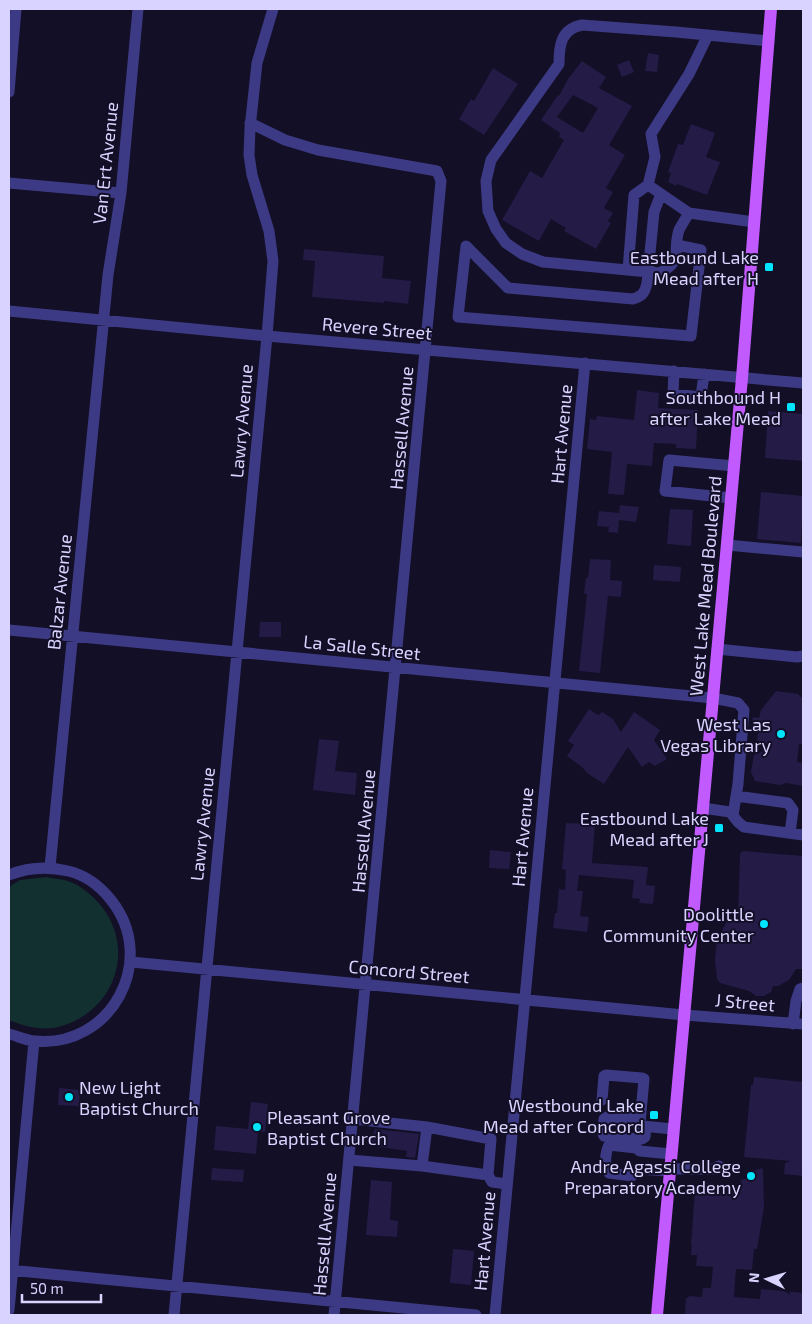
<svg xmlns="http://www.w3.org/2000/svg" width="812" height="1324" viewBox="0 0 812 1324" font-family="'Exo 2',sans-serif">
	<rect width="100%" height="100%" fill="#130f26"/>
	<path fill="#12302f" d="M46 877C55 879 65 879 73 883 84 888 94 897 102 907 137 952 112 1014 58 1027 41 1031 24 1026 9 1020V887L20 880Z"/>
	<path fill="#241b47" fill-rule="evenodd" d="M648 53 659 55 657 72 645 71Z
		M629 60 634 72 622 77 617 65Z
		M582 61 606 77 599 88 632 106 609 145 625 155 606 188 613 192 604 208 613 213 608 221 611 223 596 249 564 231 566 228 551 219 539 241 502 220 530 171 542 178 564 140 559 137 560 133 541 120 558 95 559 96 568 79ZM573 95 598 108 583 133 557 117Z
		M493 68 518 84 484 135 459 119 471 99 474 101Z
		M691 124 715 133 706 157 720 162 707 195 677 184 676 186 668 182 671 173 668 172 678 144 683 145Z
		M304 249 384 256 382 278 411 281 408 304 384 301V303L312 297 315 261 303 260Z
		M637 390 659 393 658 408 698 410 696 449 676 448V444L654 443 652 466 627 464 624 495 608 494 612 452 587 449 590 419 596 420 597 416 634 420Z
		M768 411 803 414V461L765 458Z
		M761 492 803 496 801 543 757 539Z
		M620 505 639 507 636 522 619 520 618 533 608 532 609 527 597 526 599 511 619 513Z
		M670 509 693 510 691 546 667 544Z
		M590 559 611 560 610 580 622 581 621 597 608 596 600 673 579 671 587 594 584 593 586 578H588Z
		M654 565 681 567 680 582 653 580Z
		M260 622H281V637H259Z
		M776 691 798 694 803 699V744H799L797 762 803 763V786L786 783 780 785 755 781 751 772 754 755 769 749 757 740 759 728 751 727 753 717 759 718 761 710Z
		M589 709 598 715 602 712 613 719 621 732 634 712 660 730 654 740 667 759 655 766 649 762 642 767 628 747 604 784 587 773 582 767 567 756 574 745 568 741Z
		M319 739 339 741 335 771 357 773 355 795 313 790Z
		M566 823 595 824 592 863 648 867 646 885 655 886 653 904 639 903 640 899 632 898 634 880 579 875 577 891H583L580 916 589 917 587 932 553 928 555 913H557L559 889 565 890 566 870 562 869Z
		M490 850 511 852 509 869 489 868Z
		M742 851 803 856V969H796L789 980 778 986H773L771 992 764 996H756L749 991 720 983 717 979 715 960 717 940 727 921 738 914 740 855Z
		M754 1077 803 1082V1176L784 1174 785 1163 791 1161 744 1157 751 1085H753Z
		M59 1088 80 1090 79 1106 58 1105Z
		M251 1102 268 1104 265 1132 258 1131 256 1154 214 1150 216 1126 248 1129Z
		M375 1129 419 1134 415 1158 406 1157 407 1151 374 1146 372 1144V1136Z
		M212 1168 244 1170 243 1182 211 1180Z
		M763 1168 764 1207 757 1249H754L752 1270 736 1269 734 1297 760 1299 761 1289 803 1293V1315H685L686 1298H688L689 1296 702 1297 703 1288H711L713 1267 696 1266 697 1255H691L692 1245H691L695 1190H702L703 1183 716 1184 715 1192 740 1194 741 1180 748 1178V1172Z
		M371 1180 392 1182 390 1220 398 1221 397 1237 366 1235Z
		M453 1249 474 1251 471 1285 450 1283Z"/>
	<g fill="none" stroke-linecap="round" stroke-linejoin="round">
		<path stroke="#3d3a85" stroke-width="11" d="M9 92 16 9
			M250 123 285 140 318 150 437 171 441 181 334 1315
			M9 183 121 193
			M661 194 654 212 647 283C645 292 643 296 633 299L508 288 466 246 458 317 691 336 701 250 677 245
			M689 213 648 185 655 157 651 134 689 74 708 35
			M754 222 689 213C686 218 682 224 679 230 672 251 684 262 659 273L543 262 522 254 506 243 496 229 488 211 486 181 491 160 559 64C559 45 561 29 582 25L676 32 769 41
			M628 270 634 195 648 185
			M9 311 267 336 803 383
			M674 371 673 394 701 397 704 374
			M731 498 665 491 669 460 734 466
			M727 545 803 552
			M9 630 713 698 738 703 744 710 738 784 733 815
			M717 649 797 657 803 656
			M736 796 788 803 793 810 790 833
			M703 808 730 812 738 822 744 827 803 835
			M50 867 108 275 121 193 138 9
			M9 875C29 867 47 866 68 871 85 875 100 886 111 900 159 960 111 1049 34 1041 26 1040 17 1036 9 1034
			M131 962 684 1015 803 1024
			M793 1024 796 1001 800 989 803 988
			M602 1100 604 1076 606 1075 642 1078 644 1079 640 1123 642 1126 673 1129
			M640 1119 607 1117 604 1119 603 1134 604 1136 642 1139 645 1137 646 1127
			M349 1160 422 1166 427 1127 353 1119
			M422 1166 488 1175 491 1139 427 1127
			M670 1169H713L719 1166
			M669 1171 637 1169 632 1176 609 1173C604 1166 605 1153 609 1145L636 1148 640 1151 671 1154
			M488 1175 492 1182 507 1184
			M9 1270 476 1315
			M9 1310 34 1041
			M174 1315 267 336 273 261 269 231 252 175 249 155 250 128 257 63 273 9
			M495 1315 585 363"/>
		<path stroke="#c25bff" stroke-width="12" d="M657 1315 742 378 771 9"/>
	</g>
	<g fill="#00e5ff" stroke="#130f26" stroke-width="2">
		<rect x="764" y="262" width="10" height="10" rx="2.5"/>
		<rect x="786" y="402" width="10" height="10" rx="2.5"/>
		<circle cx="781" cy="734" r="5"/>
		<rect x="714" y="823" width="10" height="10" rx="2.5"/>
		<circle cx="764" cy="924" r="5"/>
		<circle cx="69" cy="1097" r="5"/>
		<rect x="649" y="1110" width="10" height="10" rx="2.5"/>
		<circle cx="257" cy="1127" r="5"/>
		<circle cx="751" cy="1176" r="5"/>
	</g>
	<g text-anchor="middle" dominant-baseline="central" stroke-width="4" stroke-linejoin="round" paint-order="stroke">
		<g font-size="18" fill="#d9d4ff" stroke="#130f26">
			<text transform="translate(105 163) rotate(-84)">Van Ert Avenue</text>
			<text transform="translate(377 328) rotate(5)">Revere Street</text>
			<text transform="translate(241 421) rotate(-85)">Lawry Avenue</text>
			<text transform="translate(401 428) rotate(-85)">Hassell Avenue</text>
			<text transform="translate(561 434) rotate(-85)">Hart Avenue</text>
			<text transform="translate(705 586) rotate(-85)">West Lake Mead Boulevard</text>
			<text transform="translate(59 592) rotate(-84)">Balzar Avenue</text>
			<text transform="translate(362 647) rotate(6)">La Salle Street</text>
			<text transform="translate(202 824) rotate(-84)">Lawry Avenue</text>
			<text transform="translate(363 831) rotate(-85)">Hassell Avenue</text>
			<text transform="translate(522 837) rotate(-85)">Hart Avenue</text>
			<text transform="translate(409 971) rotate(5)">Concord Street</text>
			<text transform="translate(745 1002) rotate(5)">J Street</text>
			<text transform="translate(324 1234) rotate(-85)">Hassell Avenue</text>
			<text transform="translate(484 1241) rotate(-85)">Hart Avenue</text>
		</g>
		<g font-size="18" fill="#d9d4ff" stroke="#130f26" text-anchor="end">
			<text x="759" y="257">Eastbound Lake<tspan x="759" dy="21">Mead after H</tspan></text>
			<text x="781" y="397">Southbound H<tspan x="781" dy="21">after Lake Mead</tspan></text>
			<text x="771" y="724">West Las<tspan x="771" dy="21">Vegas Library</tspan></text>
			<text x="709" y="818">Eastbound Lake<tspan x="709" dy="21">Mead after J</tspan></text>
			<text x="754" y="914">Doolittle<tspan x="754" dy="21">Community Center</tspan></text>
			<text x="79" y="1087" text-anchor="start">New Light<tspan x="79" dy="21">Baptist Church</tspan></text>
			<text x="644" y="1105">Westbound Lake<tspan x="644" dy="21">Mead after Concord</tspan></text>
			<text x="267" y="1117" text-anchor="start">Pleasant Grove<tspan x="267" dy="21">Baptist Church</tspan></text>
			<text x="741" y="1166">Andre Agassi College<tspan x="741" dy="21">Preparatory Academy</tspan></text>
		</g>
	</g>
	<rect width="812" height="1324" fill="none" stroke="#d9d4ff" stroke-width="20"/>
	<g transform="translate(767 1279) rotate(275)" stroke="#130f26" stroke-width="4" paint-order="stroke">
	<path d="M0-4L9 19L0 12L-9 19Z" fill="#d9d4ff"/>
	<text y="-8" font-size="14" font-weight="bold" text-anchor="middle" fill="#d9d4ff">N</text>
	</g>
	<path d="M22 1294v8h79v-8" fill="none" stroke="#d9d4ff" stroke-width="2.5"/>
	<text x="30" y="1294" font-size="15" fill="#d9d4ff" stroke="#130f26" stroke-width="4" paint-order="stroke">50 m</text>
</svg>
